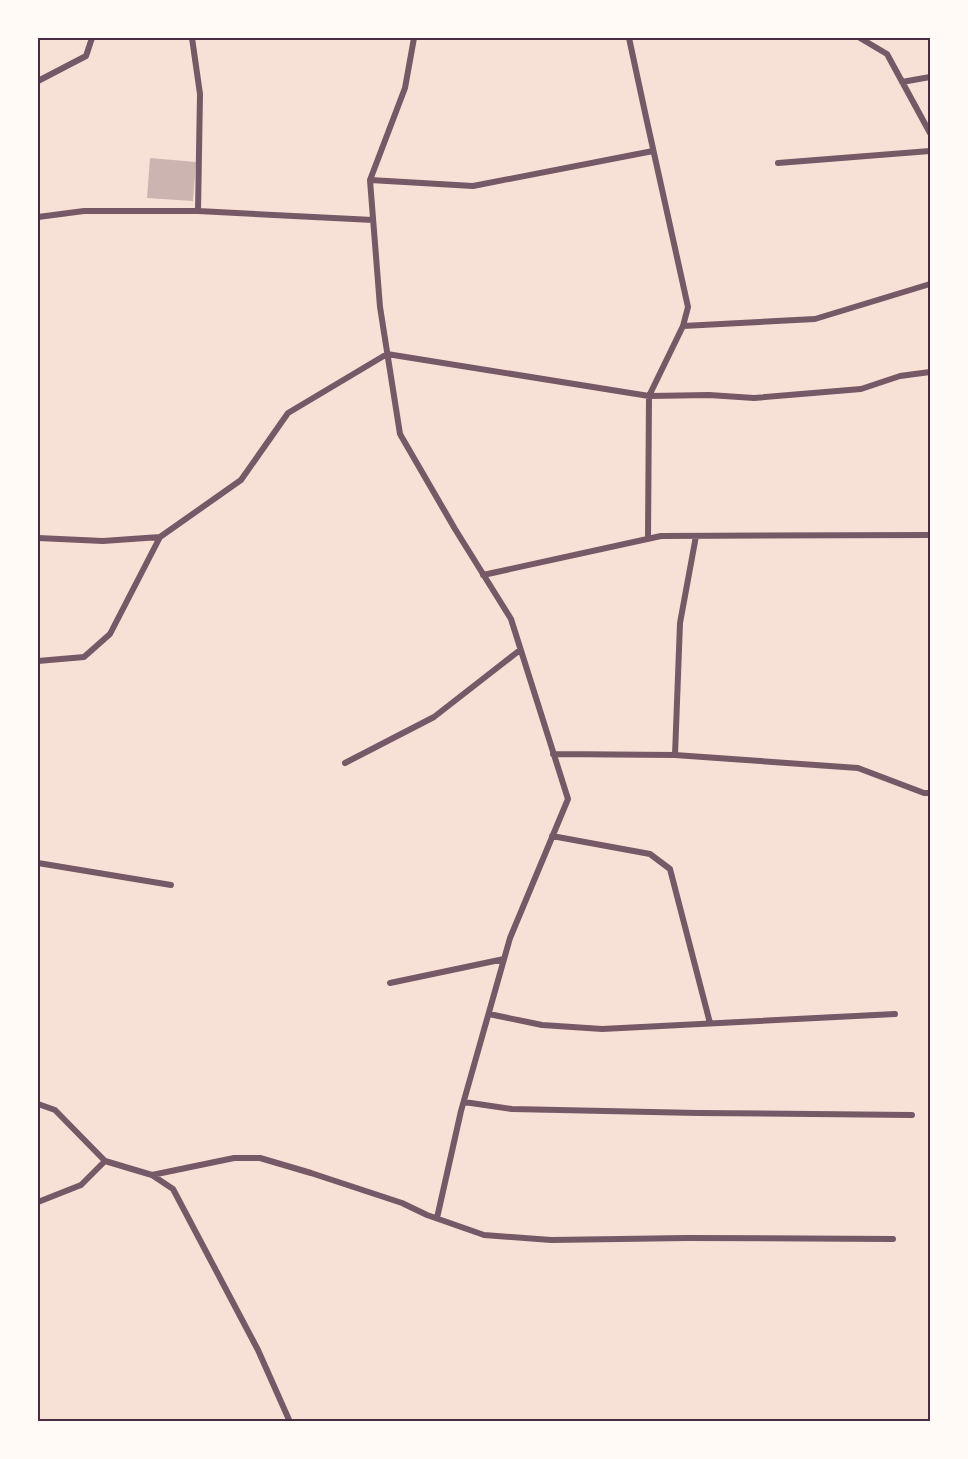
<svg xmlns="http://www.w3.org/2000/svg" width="968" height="1459" viewBox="0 0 968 1459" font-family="'Asap Condensed',sans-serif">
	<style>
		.building { fill: #ccb4b1 }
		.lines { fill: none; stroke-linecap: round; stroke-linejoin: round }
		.minor { stroke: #755966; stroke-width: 6 }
		.neatline { fill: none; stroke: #4a2c40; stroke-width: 2 }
	</style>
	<rect width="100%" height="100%" fill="#f7e1d7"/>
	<path class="building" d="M150 158 196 162 193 201 147 198Z"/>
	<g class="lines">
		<path class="minor" d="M192 38 200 94 198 211
			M414 38 405 88 370 180 380 307 400 434 455 529 511 619 568 799 510 938 461 1111 437 1218
			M860 38 887 54 930 133
			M38 81 86 56 92 38
			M902 82 930 77
			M778 163 930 151
			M370 180 473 186 653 151
			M38 217 84 211H198L373 220
			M683 326 815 319 930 284
			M38 538 103 541 160 537 241 480 288 413 387 354 649 396 683 326 688 307 646 117 629 38
			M648 539 649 396 709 395 754 398 861 389 900 376 930 372
			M483 575 661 536 930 535
			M38 661 84 657 110 634 160 537
			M553 754 675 755 858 768 924 793H930
			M675 755 680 623 696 536
			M345 763 434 717 520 650
			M552 836 650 854 670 869 710 1023
			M38 863 171 885
			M390 983 504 959
			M489 1014 542 1025 602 1029 895 1014
			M464 1102 512 1109 698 1113 912 1115
			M38 1104 55 1110 105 1161 152 1175 173 1189 258 1350 290 1422
			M152 1175 234 1158H260L311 1173 402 1203 427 1215 484 1235 551 1240 687 1238 893 1239
			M38 1202 81 1185 105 1161"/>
	</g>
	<rect width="968" height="1459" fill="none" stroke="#fffaf5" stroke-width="78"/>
	<rect x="39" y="39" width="890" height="1381" class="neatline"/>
</svg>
